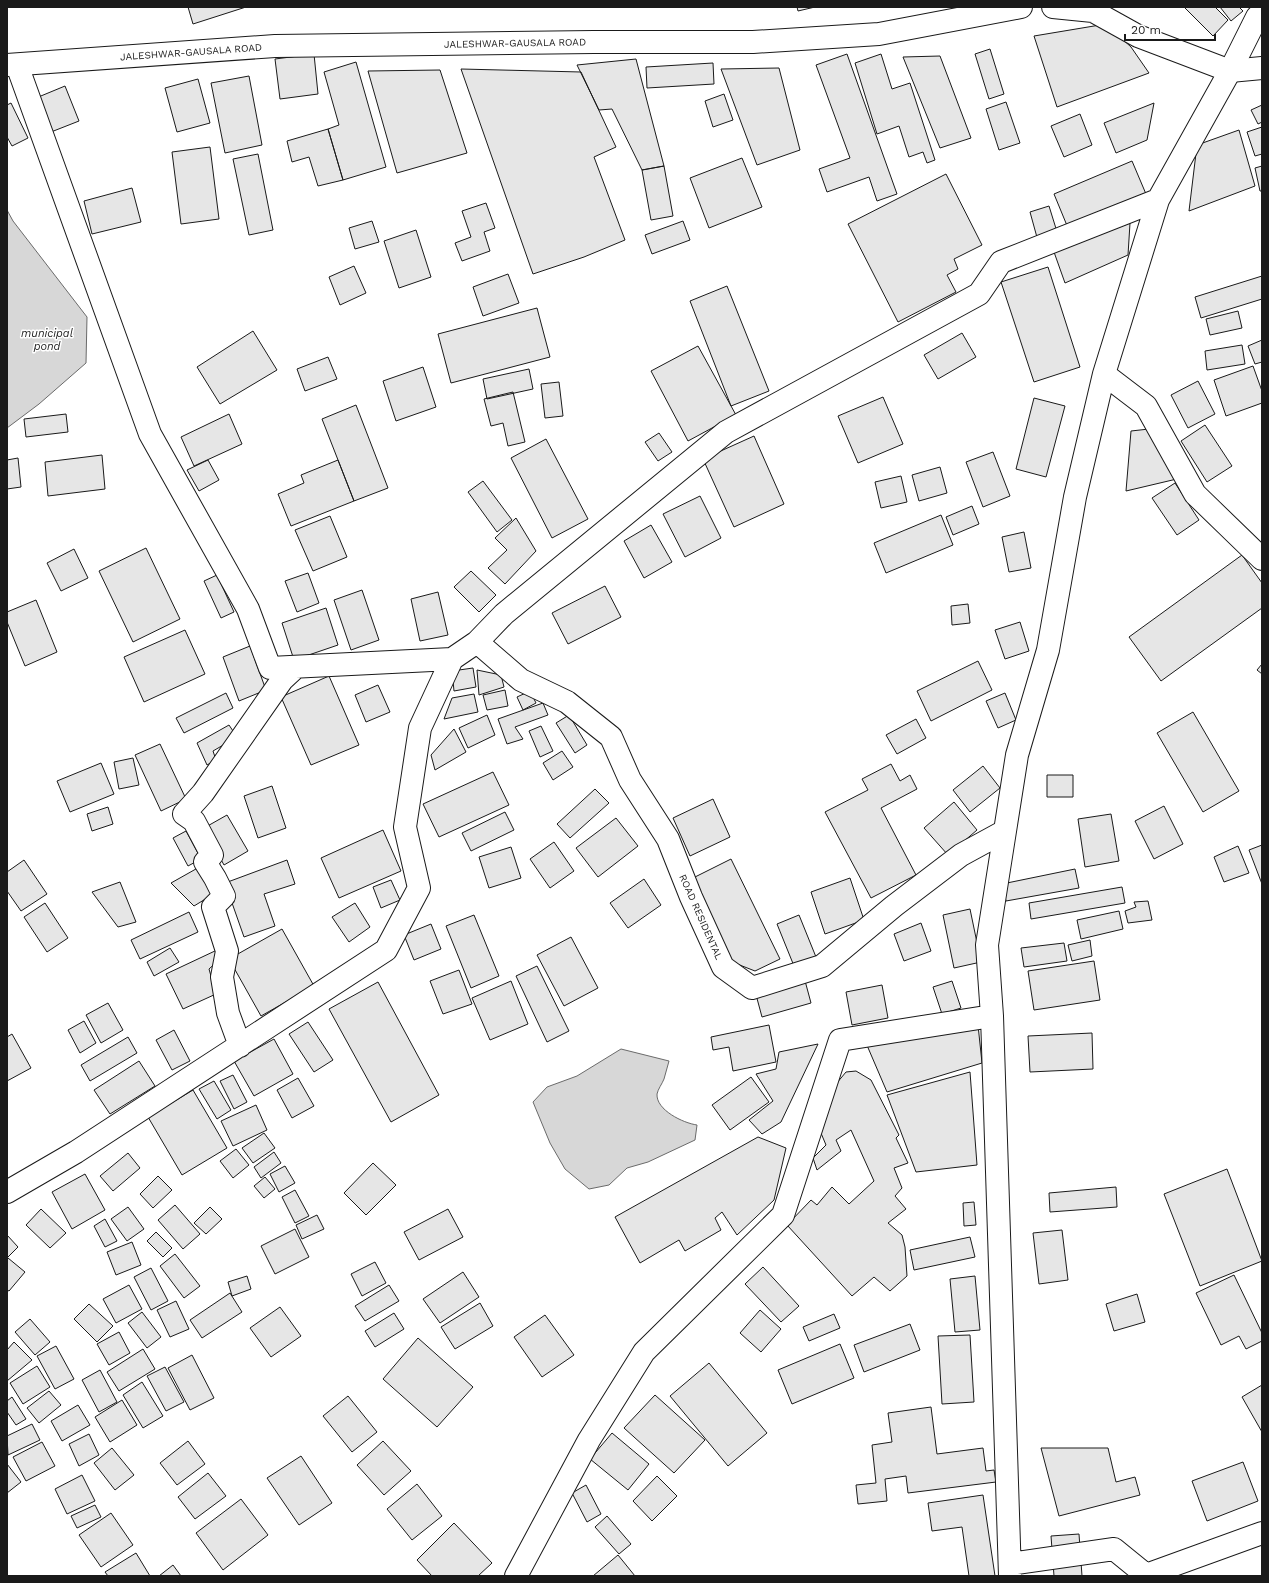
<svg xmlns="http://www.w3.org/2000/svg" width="1269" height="1583" viewBox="0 0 1269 1583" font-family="'Work Sans',sans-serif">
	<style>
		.water { fill: #d7d7d7; stroke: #6a6a6a }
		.building { fill: #e6e6e6; stroke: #1a1a1a }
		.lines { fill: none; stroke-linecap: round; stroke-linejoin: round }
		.minor-casing { stroke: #1a1a1a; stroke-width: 24 }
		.major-casing { stroke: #1a1a1a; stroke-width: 24 }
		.minor { stroke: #fff; stroke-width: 22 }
		.major { stroke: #fff; stroke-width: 22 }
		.labels { text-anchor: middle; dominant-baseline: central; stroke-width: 3; stroke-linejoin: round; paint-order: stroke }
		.street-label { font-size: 10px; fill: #1a1a1a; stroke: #fff }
		.water-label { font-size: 11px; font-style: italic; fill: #1a1a1a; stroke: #fff }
	</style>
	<rect width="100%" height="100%" fill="#fff"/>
	<path class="water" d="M7 210 13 221 87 317 86 363 39 404 7 428Z
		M621 1049 669 1061C667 1067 666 1073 664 1079 662 1084 658 1089 657 1094 656 1110 683 1123 697 1125L695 1140 648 1162 627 1168 609 1185 589 1189 565 1169 550 1143 533 1102 547 1087 577 1076Z"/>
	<path class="building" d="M188 7H246L193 24Z
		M797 7H815L798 11Z
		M1184 7H1215L1228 20 1213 36Z
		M1220 7H1239L1243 11 1231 21Z
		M1106 24 1131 47 1149 73 1057 107 1034 36Z
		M990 49 1004 94 989 99 975 54Z
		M314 54 318 94 280 99 275 59Z
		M847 54 897 194 877 201 869 177 827 192 819 169 850 158 816 65Z
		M881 54 892 89 910 83 935 160 927 163 923 152 909 157 899 126 877 134 855 63Z
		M940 56 971 138 940 148 903 57Z
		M636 59 664 166 642 170 612 109 599 110 577 65Z
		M356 62 386 167 343 180 328 129 339 125 324 72Z
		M713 63 714 84 647 88 646 67Z
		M779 68 800 150 757 165 721 69Z
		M461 69 581 72 616 147 594 157 625 240 584 257 533 274Z
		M440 70 467 153 397 173 368 71Z
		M249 76 262 145 225 153 211 83Z
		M198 79 210 123 177 132 165 88Z
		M65 86 79 121 51 132 36 98Z
		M724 94 733 120 713 127 705 101Z
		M1006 102 1020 143 999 150 986 109Z
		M11 103 28 138 12 146 7 137V105Z
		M1154 103 1147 140 1116 153 1104 123Z
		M1262 105V122L1258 124 1251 110Z
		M1080 114 1092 145 1064 157 1051 126Z
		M1262 127V154L1255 156 1247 132Z
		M328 129 343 180 318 186 309 157 292 162 287 141Z
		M1239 130 1255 186 1189 211 1197 145Z
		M210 147 219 219 181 224 172 152Z
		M258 154 273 230 249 235 233 159Z
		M742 158 762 207 709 228 690 178Z
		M1132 161 1146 194 1068 228 1054 194Z
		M664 166 673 216 651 220 642 170Z
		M1262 166V191H1260L1255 168Z
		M946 174 982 245 954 259 958 269 947 275 956 292 898 322 848 224Z
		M132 188 141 222 92 234 84 201Z
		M486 203 495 228 484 232 490 251 462 261 455 243 471 237 462 211Z
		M1049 206 1058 235 1038 241 1030 212Z
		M372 221 379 242 355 249 349 228Z
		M683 221 690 240 652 254 645 235Z
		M1130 223 1128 255 1065 283 1054 252Z
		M416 230 431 277 399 288 384 241Z
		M354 266 366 293 340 305 329 277Z
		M1048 267 1080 367 1034 382 1001 282Z
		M508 274 519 303 483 316 473 287Z
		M1262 276V299L1201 318 1195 297Z
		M727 286 769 391 731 406 690 301Z
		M537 308 550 357 451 383 438 334Z
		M1238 311 1242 328 1210 335 1206 319Z
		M253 331 277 370 220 404 197 367Z
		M962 333 976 357 938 379 924 355Z
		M1262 340V362L1255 364 1248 346Z
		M1242 345 1245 364 1207 370 1205 351Z
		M698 346 736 415 688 441 651 371Z
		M328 357 337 379 305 391 297 369Z
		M1253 366 1262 391V403L1226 416 1214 380Z
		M423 367 436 407 396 421 383 381Z
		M529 369 533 389 487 399 483 379Z
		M1198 381 1215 414 1188 428 1171 395Z
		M559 382 563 416 545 418 541 384Z
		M513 392 525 442 508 446 503 423 491 426 484 399Z
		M883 397 903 444 858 463 838 416Z
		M1034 398 1065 406 1046 477 1016 469Z
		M356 405 388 488 354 501 322 419Z
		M66 414 68 432 26 437 24 419Z
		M229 414 242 444 194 466 181 437Z
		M1205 425 1232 466 1207 482 1181 441Z
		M1149 429 1181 478 1126 491 1131 431Z
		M659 433 672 452 658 461 645 442Z
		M754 436 784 504 734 527 703 459Z
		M546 439 588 519 552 538 511 458Z
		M993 452 1010 496 983 507 966 462Z
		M102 455 105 489 48 496 45 462Z
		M18 458 21 487 7 489V460Z
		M208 460 219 480 199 491 187 470Z
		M338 460 354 501 291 526 278 494 304 483 301 475Z
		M940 467 947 493 919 501 912 475Z
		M901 476 907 502 881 508 875 482Z
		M483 481 512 520 497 532 468 492Z
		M1175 483 1199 520 1177 535 1152 498Z
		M700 496 721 538 685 557 663 514Z
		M972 506 979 524 953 535 946 517Z
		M941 515 953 545 886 573 874 543Z
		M330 516 347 557 313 571 295 530Z
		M516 518 536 551 505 584 488 568 507 550 495 538Z
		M651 525 672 562 644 578 624 541Z
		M1024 532 1031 568 1009 572 1002 537Z
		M146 548 180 619 133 642 99 571Z
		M74 549 88 578 61 591 47 563Z
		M1242 555 1262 583V608L1161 681 1129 637Z
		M471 571 496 595 479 612 454 587Z
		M308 573 319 603 297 612 285 581Z
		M217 575 234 612 221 618 204 581Z
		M605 586 621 617 568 644 552 613Z
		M362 590 379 640 351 650 334 600Z
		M438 592 448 635 420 641 411 599Z
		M36 600 57 652 25 666 7 622V612Z
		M968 604 970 623 952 625 951 606Z
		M326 608 338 645 294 660 282 623Z
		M1020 622 1029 651 1005 659 995 630Z
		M185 630 205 674 144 702 124 657Z
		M250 646 266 690 239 701 223 657Z
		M978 661 992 690 931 721 917 691Z
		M1262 664V674L1257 670Z
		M473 668 476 687 454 691 452 671Z
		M477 670 501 675 504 687 479 695Z
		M329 676 359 745 311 765 281 697Z
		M378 685 390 712 366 722 355 695Z
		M505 690 508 706 487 710 483 695Z
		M530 691 536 703 523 710 517 697Z
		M226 693 233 708 184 733 176 718Z
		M1005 693 1016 720 998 728 986 701Z
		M474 694 478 712 444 719 452 698Z
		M543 703 548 715 515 727 523 739 507 744 498 719Z
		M1193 712 1239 791 1203 812 1157 733Z
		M487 715 495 735 468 748 459 728Z
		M569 715 587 745 575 753 556 723Z
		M916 719 926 738 897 754 886 735Z
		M229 725 237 737 213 751 216 760 207 765 197 743Z
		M541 726 553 751 540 757 529 731Z
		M454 729 466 752 435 770 431 755Z
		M160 744 186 799 161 811 135 755Z
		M562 751 573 767 553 780 543 763Z
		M133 758 139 785 119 789 114 762Z
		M101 763 114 794 70 812 57 781Z
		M891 764 900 781 910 775 917 789 881 808 916 875 871 898 825 812 868 790 862 779Z
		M983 766 1000 788 970 812 953 790Z
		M493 772 509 805 439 837 423 804Z
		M1047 775H1073V797H1047Z
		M272 786 286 828 258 838 244 796Z
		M595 789 609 803 570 838 557 824Z
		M713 799 730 837 690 856 673 818Z
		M954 802 977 830 948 855 924 828Z
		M1164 806 1183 844 1154 859 1135 821Z
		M108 807 113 824 92 831 87 814Z
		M505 812 514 830 471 851 462 833Z
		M1111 814 1119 861 1085 867 1078 819Z
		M227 815 248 851 224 865 204 828Z
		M616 818 638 846 598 877 576 848Z
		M383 830 401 871 339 898 321 858Z
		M186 831 201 859 188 866 173 838Z
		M554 842 574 871 550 888 530 859Z
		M1262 845V884L1249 850Z
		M1238 846 1249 873 1224 882 1214 857Z
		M511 847 521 878 489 888 479 857Z
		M731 859 780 959 755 971 732 962 691 879Z
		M24 860 47 894 21 911 7 891V872Z
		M287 860 295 884 264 894 275 926 244 937 225 883Z
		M203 865 217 892 194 906 171 883Z
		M1075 869 1079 888 1006 901 1002 884Z
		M850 878 864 920 825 934 811 892Z
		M644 879 661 905 628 928 610 903Z
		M391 880 400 900 381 908 373 887Z
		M120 882 136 922 118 927 92 892Z
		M1122 887 1125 903 1031 919 1029 903Z
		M1148 901 1152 920 1128 923 1125 911 1136 907 1134 902Z
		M45 903 68 938 47 952 24 917Z
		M355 903 370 927 349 942 332 917Z
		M970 909 981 962 954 968 943 915Z
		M1119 911 1123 929 1081 939 1077 920Z
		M189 912 198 932 140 959 131 940Z
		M474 915 499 976 471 988 446 926Z
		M799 915 816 957 794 966 777 924Z
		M921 923 931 951 904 961 894 934Z
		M431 924 441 949 414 960 404 935Z
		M282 929 314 986 261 1016 229 959Z
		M571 937 598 988 564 1006 537 955Z
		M1090 940 1092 956 1072 961 1068 945Z
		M1064 943 1067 961 1024 967 1021 948Z
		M170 948 179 962 154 976 147 962Z
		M217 950 219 960 209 969 216 994 183 1009 166 974Z
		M1094 961 1100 1000 1034 1010 1028 971Z
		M537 966 569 1031 547 1042 516 976Z
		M459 970 472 1004 443 1014 430 981Z
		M804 977 811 1003 762 1017 755 991Z
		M511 981 528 1024 490 1040 472 998Z
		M952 981 961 1008 942 1014 933 987Z
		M378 982 439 1095 391 1122 329 1009Z
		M882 985 888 1018 852 1025 846 992Z
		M108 1003 123 1030 101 1043 86 1015Z
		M84 1021 96 1043 80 1053 68 1030Z
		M308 1022 333 1060 314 1072 289 1034Z
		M769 1025 776 1062 733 1071 729 1047 713 1050 711 1037Z
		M978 1025 982 1063 887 1092 866 1043Z
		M174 1030 190 1061 172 1070 156 1040Z
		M1092 1033 1093 1069 1030 1072 1028 1036Z
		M12 1034 31 1068 7 1081V1037Z
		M128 1037 137 1053 90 1081 81 1065Z
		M274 1039 293 1074 254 1096 234 1061Z
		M818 1044 781 1122 762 1134 749 1120 773 1101 756 1074 776 1069 779 1052Z
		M139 1061 155 1086 110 1114 94 1090Z
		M856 1071 871 1080 899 1135 896 1138 908 1163 894 1168 902 1188 895 1196 906 1209 888 1223 902 1235 905 1247 907 1276 890 1291 874 1277 852 1296 787 1225 811 1200 817 1205 832 1187 849 1204 874 1181 851 1130 836 1140 841 1151 817 1170 813 1158 826 1145 818 1126 836 1084 846 1072Z
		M970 1072 977 1165 916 1172 887 1095Z
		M233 1075 247 1102 234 1109 220 1081Z
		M751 1077 769 1102 730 1130 712 1105Z
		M298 1078 314 1106 292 1118 277 1090Z
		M214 1081 231 1110 217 1119 199 1089Z
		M193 1090 227 1148 182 1175 148 1117Z
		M256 1105 267 1130 233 1146 221 1121Z
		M264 1133 275 1148 253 1163 242 1148Z
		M758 1137 786 1148 774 1200 737 1235 722 1212 715 1218 721 1230 685 1251 679 1240 640 1263 615 1217Z
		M236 1149 249 1165 233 1178 220 1161Z
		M274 1152 281 1163 261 1178 254 1167Z
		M128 1153 140 1168 113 1191 100 1176Z
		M373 1163 396 1185 366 1215 344 1193Z
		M285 1166 295 1183 279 1192 270 1174Z
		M1227 1169 1262 1261 1200 1286 1164 1194Z
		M85 1174 105 1210 72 1229 52 1192Z
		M158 1176 172 1190 153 1208 140 1194Z
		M265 1177 275 1189 264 1198 254 1186Z
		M1116 1187 1117 1207 1050 1212 1049 1193Z
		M295 1190 309 1216 295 1223 282 1197Z
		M974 1202 976 1225 964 1226 963 1203Z
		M175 1205 200 1234 183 1249 158 1220Z
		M128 1207 144 1229 127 1241 111 1219Z
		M210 1207 222 1219 206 1234 194 1223Z
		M41 1209 66 1233 50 1248 26 1225Z
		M448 1209 463 1237 419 1260 404 1232Z
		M317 1215 324 1229 302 1239 296 1225Z
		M105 1219 117 1241 105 1247 94 1226Z
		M295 1229 309 1257 275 1274 261 1246Z
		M1062 1230 1068 1280 1039 1284 1033 1233Z
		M156 1232 172 1248 163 1257 147 1241Z
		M7 1235 18 1247 7 1258Z
		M970 1237 975 1257 914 1270 910 1250Z
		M132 1242 141 1265 116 1275 107 1252Z
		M175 1254 200 1286 184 1298 160 1266Z
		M8 1258 25 1272 9 1291 7 1290V1260Z
		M375 1262 386 1283 362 1296 351 1274Z
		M763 1267 799 1306 781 1322 745 1284Z
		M151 1268 168 1301 151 1310 134 1277Z
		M463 1272 479 1297 440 1323 423 1299Z
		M1234 1275 1262 1333V1341L1246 1349 1239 1336 1221 1345 1196 1293Z
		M247 1276 251 1289 232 1296 228 1282Z
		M975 1276 980 1330 955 1332 950 1279Z
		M129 1285 142 1309 116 1323 103 1299Z
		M389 1285 399 1301 365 1321 355 1306Z
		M230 1293 242 1312 202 1338 190 1320Z
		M1137 1294 1145 1322 1114 1331 1106 1304Z
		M176 1301 189 1329 170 1337 157 1310Z
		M480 1303 493 1326 455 1349 441 1327Z
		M89 1304 113 1326 97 1342 74 1319Z
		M280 1307 301 1336 271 1357 250 1328Z
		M760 1310 781 1329 761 1352 740 1333Z
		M142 1312 161 1337 147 1348 128 1323Z
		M394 1313 404 1329 375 1347 365 1331Z
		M834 1314 840 1328 809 1341 803 1327Z
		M545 1315 574 1355 542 1377 514 1337Z
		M30 1319 50 1342 35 1355 15 1332Z
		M910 1324 920 1350 864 1372 854 1345Z
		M119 1332 130 1353 109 1365 97 1344Z
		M970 1335 974 1402 942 1404 938 1336Z
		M418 1338 473 1387 437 1427 383 1379Z
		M14 1342 32 1360 7 1381V1350Z
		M840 1344 854 1378 792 1404 778 1370Z
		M56 1346 74 1379 55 1389 37 1356Z
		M143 1349 155 1369 119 1391 107 1372Z
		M192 1355 214 1398 190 1410 168 1368Z
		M709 1363 767 1433 728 1466 670 1396Z
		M37 1366 50 1387 23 1404 10 1383Z
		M165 1367 184 1402 166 1411 147 1376Z
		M100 1370 117 1402 99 1412 82 1380Z
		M142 1382 163 1416 143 1428 123 1395Z
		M1262 1385V1432L1242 1397Z
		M49 1391 61 1405 39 1423 27 1408Z
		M655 1395 705 1440 674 1473 624 1428Z
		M348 1396 377 1432 352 1452 323 1416Z
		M12 1397 26 1419 16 1425 7 1412V1401Z
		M122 1400 137 1425 110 1442 95 1417Z
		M78 1405 90 1425 62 1441 51 1421Z
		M931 1407 937 1454 983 1448 986 1471 994 1470 996 1482 908 1493 906 1476 885 1479 887 1501 858 1504 856 1485 876 1483 872 1445 892 1442 888 1413Z
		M32 1424 40 1440 8 1455 7 1436Z
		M612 1433 649 1464 628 1490 590 1459Z
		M89 1434 99 1455 79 1466 69 1444Z
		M188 1441 205 1464 177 1485 160 1463Z
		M383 1441 411 1471 384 1495 357 1465Z
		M42 1442 55 1466 26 1481 13 1457Z
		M112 1448 134 1475 115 1490 94 1463Z
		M1041 1448H1108L1116 1482 1135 1477 1140 1495 1059 1516Z
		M301 1456 332 1503 299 1525 267 1478Z
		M1243 1462 1258 1501 1207 1521 1192 1481Z
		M7 1464 21 1482 7 1493Z
		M208 1473 226 1496 195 1519 178 1497Z
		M82 1475 95 1501 67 1514 55 1489Z
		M657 1476 677 1496 652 1521 633 1501Z
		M417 1484 442 1516 412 1540 387 1509Z
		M586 1485 601 1514 587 1522 572 1493Z
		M983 1495 995 1576H969L962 1527 932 1531 928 1503Z
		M241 1499 268 1535 223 1570 196 1533Z
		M95 1505 101 1517 77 1528 71 1516Z
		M111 1513 133 1545 101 1567 79 1535Z
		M607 1516 631 1544 619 1554 595 1527Z
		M454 1523 492 1563 478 1576H432L417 1560Z
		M1079 1534 1082 1576H1054L1051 1536Z
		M136 1553 150 1576H108L105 1572Z
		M618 1555 635 1576H593Z
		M173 1565 181 1576H159Z"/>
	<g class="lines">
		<defs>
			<path id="minor" d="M17 65 150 434 248 609 270 668 452 659
				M1104 374 1146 406 1195 494 1262 559
				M477 642 521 680 567 702 611 737 630 780 668 839 691 897 723 967 752 988 822 966 894 906 961 855 1005 831
				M240 1046 228 1013 222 977 227 951 213 907 224 896 215 878 205 862 212 855 194 821 184 814 203 793 282 680 296 667
				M7 1192 76 1152 386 950 419 888 405 827 420 728 452 659 477 642 504 614 726 432 979 294 1001 262 1158 200
				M1010 1564 1114 1549 1146 1575 1262 1533
				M516 1576 589 1440 644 1352 783 1215 840 1040 992 1016
				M1010 1576 992 1016 987 945 1017 755 1048 650 1075 497 1104 374 1158 200 1230 71 1257 17 1262 12"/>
			<path id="major" d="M1053 7 1093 11 1138 36 1230 71 1262 68
				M7 65 275 46 594 42H753L879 34 1021 7"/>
		</defs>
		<use href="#minor" class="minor-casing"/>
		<use href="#major" class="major-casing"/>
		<use href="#minor" class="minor"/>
		<use href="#major" class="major"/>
	</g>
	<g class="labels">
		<g class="street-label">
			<text transform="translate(515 43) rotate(-1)">JALESHWAR-GAUSALA ROAD</text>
			<text transform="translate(191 52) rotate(-4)">JALESHWAR-GAUSALA ROAD</text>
			<text transform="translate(701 917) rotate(66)">ROAD RESIDENTAL</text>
		</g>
		<g class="water-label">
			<text x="47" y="333">municipal<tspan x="47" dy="13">pond</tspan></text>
		</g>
	</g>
	<rect width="1269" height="1583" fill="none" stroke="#1a1a1a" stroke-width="16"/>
	<path d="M1125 34v6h90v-6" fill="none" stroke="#1a1a1a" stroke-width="2"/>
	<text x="1131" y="34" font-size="12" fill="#1a1a1a" stroke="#ffffff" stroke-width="3" paint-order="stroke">20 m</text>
</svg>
